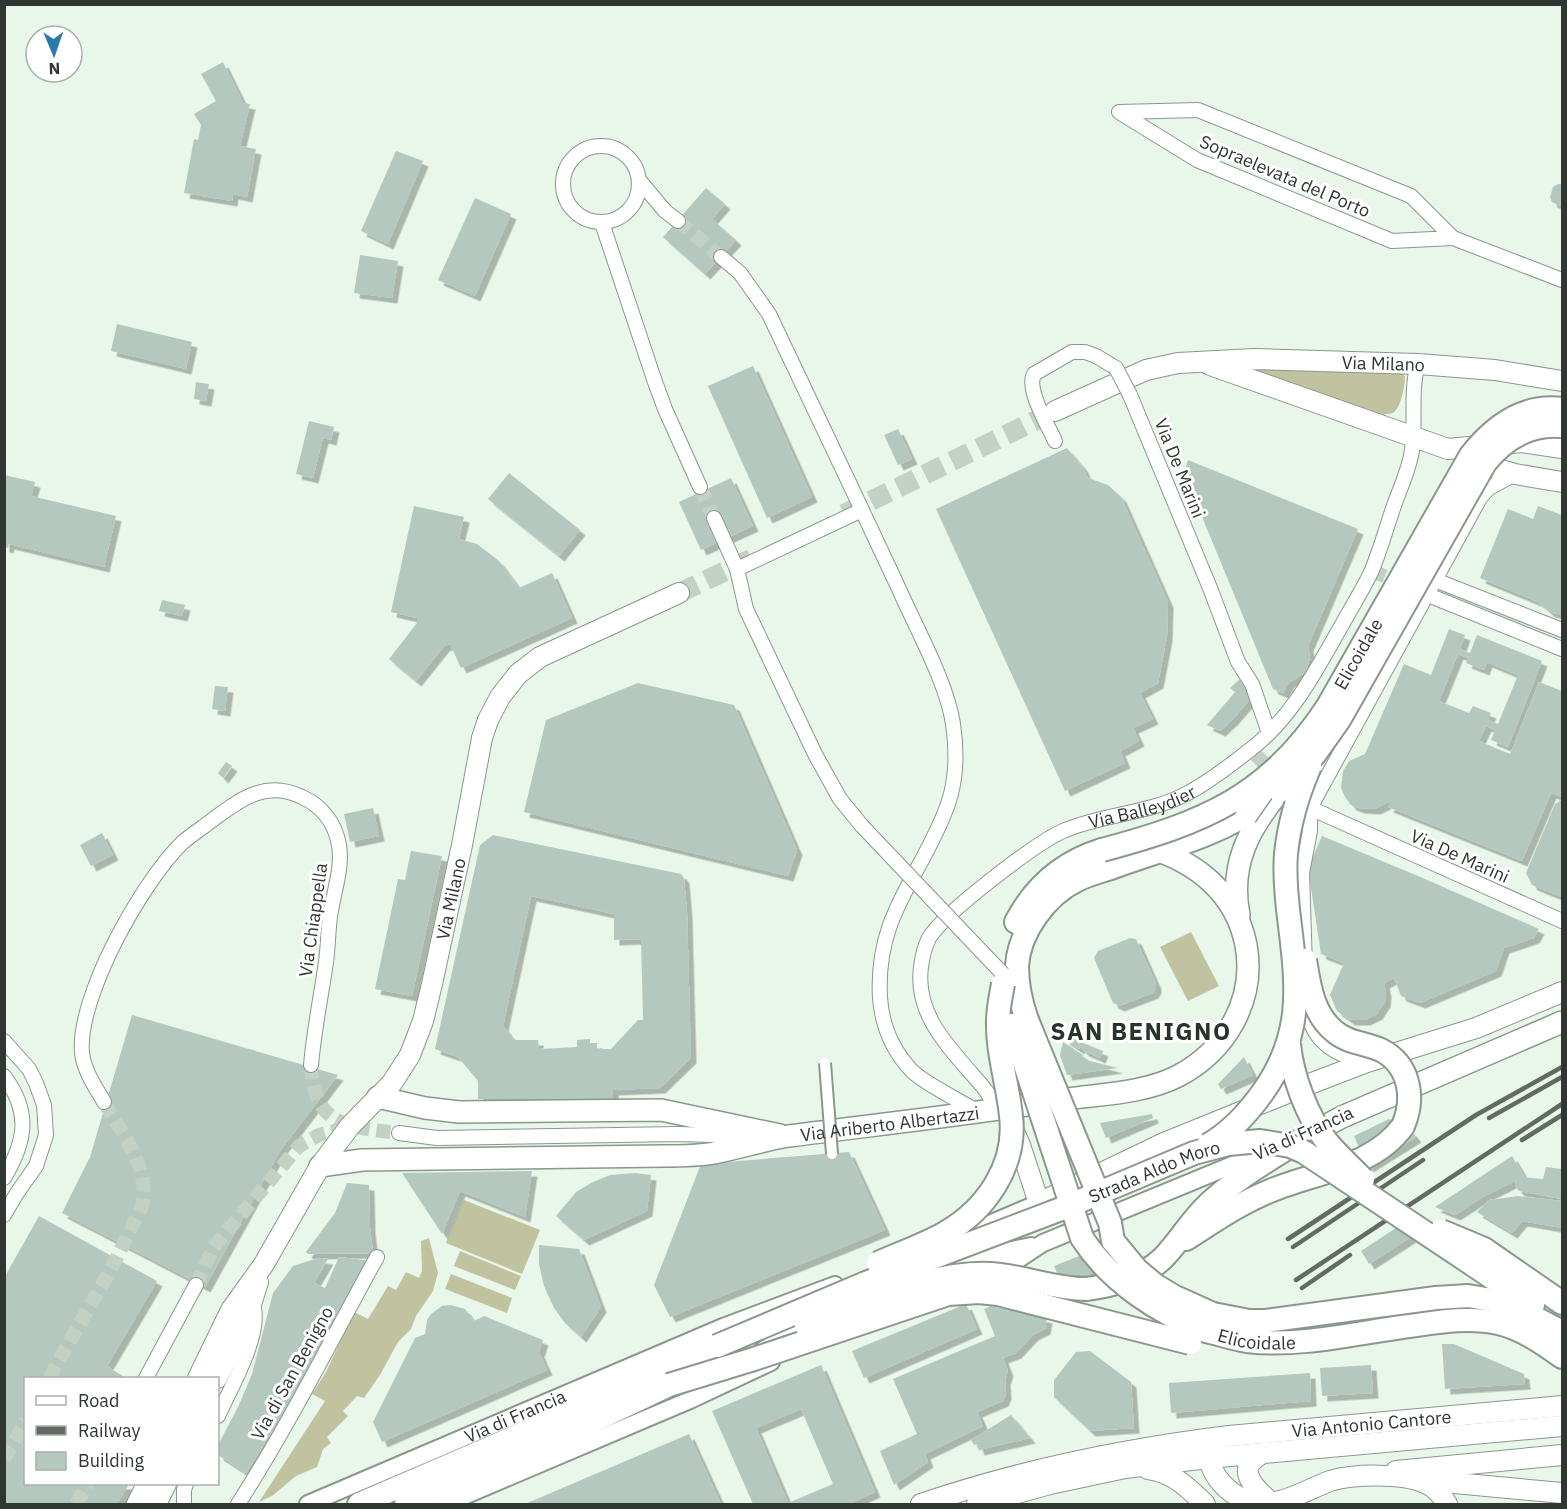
<svg xmlns="http://www.w3.org/2000/svg" width="1567" height="1509" viewBox="0 0 1567 1509" font-family="'IBM Plex Sans',sans-serif">
	<style>
		.grass { fill: #c1c2a0 }
		.building { fill: #b5c8bf; fill-rule: evenodd; filter: url(#shadow) }
		.lines { fill: none; stroke-linecap: round; stroke-linejoin: round }
		.minor-tunnel { stroke: #c3d0c4; stroke-width: 14; stroke-dasharray: 14 7; stroke-linecap: butt }
		.secondary-tunnel { stroke: #c3d0c4; stroke-width: 20; stroke-dasharray: 20 10; stroke-linecap: butt }
		.minor-casing { stroke: #8a988b; stroke-width: 16 }
		.tertiary-casing { stroke: #8a988b; stroke-width: 20 }
		.secondary-casing { stroke: #8a988b; stroke-width: 22 }
		.primary-casing { stroke: #8a988b; stroke-width: 24 }
		.trunk-casing { stroke: #8a988b; stroke-width: 26 }
		.minor { stroke: #fff; stroke-width: 14 }
		.tertiary { stroke: #fff; stroke-width: 16 }
		.secondary { stroke: #fff; stroke-width: 20 }
		.primary { stroke: #fff; stroke-width: 21 }
		.trunk { stroke: #fff; stroke-width: 22 }
		.rail { stroke: #626a63; stroke-width: 4.5 }
		.pedestrian-bridge-casing { stroke: #8a988b; stroke-width: 14; stroke-linecap: butt }
		.minor-bridge-casing { stroke: #8a988b; stroke-width: 16; stroke-linecap: butt }
		.primary-bridge-casing { stroke: #8a988b; stroke-width: 24; stroke-linecap: butt }
		.trunk-bridge-casing { stroke: #8a988b; stroke-width: 26; stroke-linecap: butt }
		.pedestrian-bridge { stroke: #fff; stroke-width: 10 }
		.minor-bridge { stroke: #fff; stroke-width: 14 }
		.primary-bridge { stroke: #fff; stroke-width: 21 }
		.trunk-bridge { stroke: #fff; stroke-width: 22 }
		.labels { text-anchor: middle; dominant-baseline: central; stroke-width: 6; stroke-linejoin: round; paint-order: stroke }
		.street-label { font-size: 18px; fill: #303631; stroke: #fff }
		.district-label { font-size: 24px; font-weight: bold; letter-spacing: 1.5px; fill: #283429; stroke: #fff }
	</style>
	<defs>
		<filter id="shadow"><feDropShadow dx="5.5" dy="5.5" stdDeviation="0" flood-color="#0004"/></filter>
	</defs>
	<rect width="100%" height="100%" fill="#e8f7e9"/>
	<path class="grass" d="M1257 368 1400 372 1405 376C1405 385 1401 408 1393 413 1391 414 1384 414 1383 415L1257 373Z
		M1191 932 1219 986 1188 1001 1160 947Z
		M464 1200 540 1230 522 1274 446 1243Z
		M429 1238 438 1273 433 1291 416 1316 411 1329 398 1342 380 1375 364 1398 357 1396 343 1411 348 1416 327 1437 331 1443 323 1449 317 1467 296 1476 272 1496 259 1502 325 1401 312 1394 326 1372 354 1312 368 1319 388 1286 396 1290 406 1272 419 1278 422 1271 421 1241Z
		M460 1251 521 1276 515 1290 454 1266Z
		M451 1274 512 1298 507 1313 445 1289Z"/>
	<path class="building" d="M223 62 243 103 250 104 240 146 256 149 247 197 233 194 232 201 184 193 194 139 198 140 201 125 194 114 216 101 201 74Z
		M396 151 423 161 388 244 361 231Z
		M1558 184H1562V206H1560L1552 202 1550 197 1553 187Z
		M706 188 725 204 712 219 736 240 705 274 663 237Z
		M475 198 511 214 475 296 438 280Z
		M360 255 398 261 392 298 354 293Z
		M117 324 192 342 186 369 111 351Z
		M753 366 812 497 767 518 708 386Z
		M196 382 209 384 206 401 194 399Z
		M309 421 334 427 331 440 323 438 313 478 296 474Z
		M898 429 912 459 898 465 884 435Z
		M1067 448 1082 466 1088 478 1108 485 1121 497 1168 602 1167 636 1158 683 1140 693 1153 719 1133 728 1139 741 1120 751 1125 763 1065 791 936 509Z
		M1188 460 1358 529 1308 646 1310 656 1308 665 1305 672 1297 678 1289 682 1283 693 1273 689 1184 473Z
		M509 473 580 530 559 556 488 499Z
		M4 475 35 482 31 496 116 516 104 567 9 544 8 548 4 547Z
		M731 478 753 526 701 550 679 502Z
		M414 506 464 517 459 539 477 544 499 561 519 588 552 573 572 618 461 668 450 644 444 646 416 681 389 659 417 623V618L391 612Z
		M1538 506 1562 515V615L1550 612 1538 602 1480 578 1508 509 1533 519Z
		M162 600 185 605 182 616 159 611Z
		M1449 629 1465 635 1460 649 1470 653 1477 635 1542 661 1508 747 1491 740 1495 730 1486 726 1479 741 1510 754 1539 682 1562 691V797L1551 793 1522 861 1388 807 1391 801 1375 809 1359 808 1351 805 1345 797 1341 788 1343 771 1349 761 1365 754 1404 664 1431 675ZM1458 654 1468 658 1466 663 1484 670 1487 662 1518 675 1498 724 1488 720 1491 713 1473 706 1469 713 1439 701Z
		M1240 679 1251 698 1233 719 1220 731 1207 725 1235 692 1230 688Z
		M638 683 734 705 797 850 788 876 524 812 546 720Z
		M215 686 228 687 225 711 212 709Z
		M226 762 232 766 223 778 218 773Z
		M1562 800V897L1532 885 1526 873 1555 804Z
		M373 808 379 836 350 842 344 814Z
		M102 833 113 855 91 866 80 845Z
		M493 835 681 874 684 878 687 912 691 1058 660 1088 613 1090V1099H478V1081L458 1057 435 1049 480 845ZM531 896 614 914V940L641 939 643 1020H638L611 1049H597V1043H590V1039L577 1040V1047L539 1049 538 1040H514L503 1026Z
		M1322 836 1418 876 1539 929 1534 938 1504 948 1496 971 1420 1003 1401 996 1394 978 1384 983 1386 992 1385 1002 1377 1014 1365 1020H1350L1337 1011 1330 995 1344 963 1321 954 1308 868Z
		M411 851 442 856 412 996 375 989 398 879 405 880Z
		M1130 938 1136 939 1156 984V988L1153 993 1119 1006 1113 1003 1094 958 1098 951Z
		M132 1015 338 1075 280 1151 205 1287 62 1213 90 1157Z
		M1070 1032 1083 1043 1103 1051 1100 1058 1084 1051 1080 1047 1079 1049 1064 1039Z
		M1063 1042 1083 1055 1082 1059 1118 1068 1067 1075 1060 1055Z
		M1244 1057 1253 1075 1221 1089 1218 1084Z
		M1152 1114 1153 1118 1106 1138 1100 1123Z
		M1389 1119 1410 1130 1416 1137 1368 1167 1354 1136Z
		M849 1152 885 1230 670 1317 654 1285 701 1164Z
		M1512 1156 1524 1176 1522 1177 1543 1179 1546 1167 1562 1169V1199L1519 1191 1516 1187 1515 1181 1481 1198 1455 1215 1435 1207Z
		M532 1171 525 1217 460 1191 442 1234 402 1173Z
		M635 1173 651 1175 647 1211 584 1240 556 1216 576 1192 591 1183 610 1175Z
		M347 1183 369 1185 370 1228 373 1253 308 1254 306 1252 335 1213Z
		M1518 1196 1562 1201V1228L1522 1221 1512 1233 1477 1212 1489 1200Z
		M39 1216 157 1281 107 1366 126 1378H26V1484H129L117 1504H4V1278Z
		M1399 1226 1411 1237 1369 1264 1361 1251Z
		M539 1245 579 1249 601 1307 581 1337 565 1323 554 1308 544 1286 539 1264Z
		M1084 1254 1092 1274 1058 1275 1054 1266Z
		M339 1257 372 1261 297 1392 246 1473 218 1455V1445L239 1405 252 1374 273 1293 293 1266 318 1258 328 1259 314 1283 325 1288Z
		M966 1304 977 1329 864 1378 852 1351Z
		M450 1305 465 1309 474 1321 484 1316 543 1340 539 1352 547 1370 382 1442 373 1422 415 1338 425 1334 427 1320 431 1314 442 1306Z
		M991 1306 1047 1318 1045 1329 1033 1335 1016 1353 1003 1358 1008 1371 1005 1380 1006 1394 1003 1401 977 1412 983 1426 925 1454 928 1462 894 1485 880 1451 917 1434 893 1379 995 1336 984 1309Z
		M1442 1344H1454L1524 1374 1525 1384 1445 1389Z
		M1090 1351 1131 1382 1134 1428 1090 1431 1054 1397V1380L1076 1352Z
		M821 1365 875 1492 849 1504H753L712 1411ZM801 1409 833 1484 788 1503 756 1428Z
		M1371 1365 1373 1393 1322 1396 1320 1368Z
		M1310 1373 1311 1401 1171 1413 1169 1383Z
		M1011 1415 1030 1438 979 1450 977 1444 974 1445 971 1440Z
		M689 1434 721 1504H525Z"/>
	<g class="lines">
		<path class="minor-tunnel" d="M678 221 721 257
			M700 487 714 518
			M1372 571 1403 584
			M1256 755 1275 775
			M311 1065C313 1127 349 1127 399 1133
			M196 1285 213 1248 299 1146 319 1135 338 1130 353 1128
			M49 1378 111 1269 141 1209C152 1169 123 1135 104 1102
			M4 1459 26 1421
			M76 1504 88 1484"/>
		<path class="secondary-tunnel" d="M844 514 1055 411
			M679 593 753 558"/>
		<defs>
			<g id="minor">
				<path d="M1198 110 1411 196 1453 238 1392 241 1197 160 1119 112Z"/>
				<circle cx="601" cy="184" r="38"/>
				<path d="M639 180 665 211 678 221"/>
				<path d="M602 223 654 379 665 409 700 487"/>
				<path d="M1453 238 1562 280"/>
				<path d="M721 257 740 273 769 314C813 406 856 497 899 589 916 628 947 683 953 724 957 751 957 778 948 804 922 877 875 913 880 998 882 1025 893 1051 912 1071 925 1084 961 1101 978 1112"/>
				<path d="M1130 395 1210 588 1238 662 1252 684 1269 733"/>
				<path d="M1055 441C1048 425 1026 390 1034 374L1072 352H1085L1096 356 1116 368"/>
				<path d="M714 518 737 569 746 609 816 756 840 799 862 826"/>
				<path d="M737 569 862 510"/>
				<path d="M1435 580 1562 630"/>
				<path d="M1428 595 1562 649"/>
				<path d="M1303 802 1310 808 1562 921"/>
				<path d="M1296 827 1310 808 1480 498 1489 488 1515 474"/>
				<path d="M1305 967 1302 873 1310 831V808"/>
				<path d="M1307 998C1308 1004 1307 1012 1309 1017 1316 1045 1341 1057 1367 1062"/>
				<path d="M4 1041 29 1069 36 1083 44 1105 46 1135 36 1166 17 1193 4 1215"/>
				<path d="M4 1076C31 1112 26 1141 4 1178"/>
				<path d="M104 1102C95 1086 84 1071 82 1053 77 997 142 882 182 843 192 834 204 827 215 818 242 798 267 780 302 797 322 806 335 823 339 845 343 868 333 894 330 917 328 932 328 947 326 962 321 997 314 1030 311 1065"/>
				<path id="s1" d="M995 1111C990 1092 983 1087 971 1073 944 1042 915 1011 921 967 922 958 925 946 929 938 944 913 1036 843 1063 831 1102 814 1147 814 1184 795 1208 783 1231 765 1251 749 1293 717 1317 668 1343 623 1352 606 1364 588 1372 570 1381 548 1387 525 1395 503 1401 486 1410 467 1412 450 1416 422 1410 391 1418 364"/>
				<path d="M399 1133 437 1138 679 1134 747 1136"/>
				<path d="M146 1378 196 1285"/>
				<path d="M218 1416C230 1389 260 1338 254 1309"/>
				<path d="M184 1504V1490L186 1484"/>
				<path d="M238 1504C289 1425 331 1340 377 1257"/>
			</g>
			<g id="tertiary">
				<path d="M968 1233 1039 1203"/>
				<path d="M955 1270 1002 1252 1031 1246"/>
				<path d="M989 1273 1008 1266 1043 1243 1276 1147"/>
				<path d="M762 1351 786 1335 816 1323"/>
				<path id="s2" d="M308 1504 723 1327 835 1285"/>
				<path d="M445 1504 690 1400 771 1362"/>
			</g>
			<g id="secondary">
				<path d="M1210 365 1448 449 1522 442 1562 448"/>
				<path id="s3" d="M1055 411 1146 370 1178 363 1254 359 1418 364 1495 370 1562 381"/>
				<path d="M1491 467 1515 474 1562 482"/>
				<path d="M1011 1125 1020 1145 1039 1203 1164 1143 1307 1085 1367 1062 1476 1028 1562 992"/>
				<path id="s4" d="M198 1378 231 1310 264 1264 320 1166 350 1126 392 1083 410 1055 423 1021 432 984 462 845 482 738 488 720 500 697 518 674 540 657 679 593"/>
				<path d="M217 1378 247 1317 258 1282"/>
				<path d="M1201 1449C1207 1454 1209 1461 1212 1468 1218 1483 1233 1496 1248 1501 1279 1509 1303 1491 1330 1481 1353 1474 1403 1473 1425 1483 1435 1487 1442 1495 1447 1504"/>
				<path d="M1266 1452C1232 1466 1253 1488 1272 1503"/>
				<path d="M1148 1469C1173 1472 1188 1488 1205 1504"/>
				<path d="M1396 1471 1562 1455"/>
				<path d="M1422 1480 1562 1493"/>
				<path d="M137 1504 147 1484"/>
				<path d="M156 1504 166 1484"/>
				<path id="s5" d="M921 1504C1021 1470 1124 1449 1229 1436L1562 1406"/>
				<path d="M977 1504 1050 1484 1125 1468 1208 1458 1562 1426"/>
			</g>
			<g id="primary">
				<path d="M1239 915C1229 865 1249 828 1280 791"/>
				<path d="M378 1097 425 1108 459 1112 661 1110 780 1135"/>
				<path d="M1314 1132 1342 1117 1562 1022"/>
				<path id="s6" d="M320 1166 362 1160 664 1156C680 1156 697 1156 714 1153 739 1148 764 1140 789 1136 882 1124 975 1114 1067 1099 1103 1094 1145 1093 1178 1076 1226 1051 1256 1000 1246 945 1236 894 1198 863 1150 848"/>
			</g>
			<g id="trunk">
				<path d="M1016 922C1035 886 1063 862 1102 850"/>
				<path d="M1027 1020C1021 1003 1017 985 1017 966 1019 932 1046 895 1077 880 1089 874 1103 871 1116 866 1166 848 1218 836 1262 804"/>
				<path d="M1186 1239C1213 1222 1240 1203 1270 1191 1314 1172 1373 1168 1403 1126"/>
				<path d="M1484 1249 1562 1303"/>
				<path d="M1472 1264 1533 1305"/>
				<path d="M1086 1289C1112 1286 1144 1277 1163 1258 1181 1240 1193 1216 1214 1199 1244 1173 1280 1153 1314 1132"/>
				<path d="M1213 1314 1249 1321H1266L1436 1298 1468 1296 1498 1301 1513 1306 1562 1332"/>
				<path id="s7" d="M1206 1331C1220 1334 1233 1339 1247 1341 1298 1347 1351 1334 1402 1327 1433 1323 1466 1316 1498 1323 1521 1328 1543 1343 1562 1357"/>
				<path d="M359 1504 512 1438 717 1346"/>
				<path d="M406 1504 519 1456 669 1385"/>
			</g>
		</defs>
		<use href="#minor" class="minor-casing"/>
		<use href="#tertiary" class="tertiary-casing"/>
		<use href="#secondary" class="secondary-casing"/>
		<use href="#primary" class="primary-casing"/>
		<use href="#trunk" class="trunk-casing"/>
		<use href="#minor" class="minor"/>
		<use href="#tertiary" class="tertiary"/>
		<use href="#secondary" class="secondary"/>
		<use href="#primary" class="primary"/>
		<use href="#trunk" class="trunk"/>
		<path class="rail" d="M1489 1118 1562 1077
			M1522 1140 1562 1115
			M1288 1239 1476 1115 1562 1067
			M1293 1247 1423 1160
			M1296 1280 1562 1104
			M1302 1288 1350 1255"/>
		<defs>
			<path id="pedestrian-bridge" d="M825 1063 832 1154"/>
			<path id="minor-bridge" d="M1116 368 1130 395
				M862 826 1003 974"/>
			<path id="primary-bridge" d="M1246 816 1273 777"/>
			<g id="trunk-bridge">
				<path d="M1280 791 1315 754 1339 720 1485 463C1505 438 1530 423 1562 426"/>
				<path id="s8" d="M1102 850C1203 823 1269 797 1328 706L1471 455C1494 426 1523 404 1562 409"/>
				<path d="M1305 960C1309 985 1313 1014 1334 1031 1347 1043 1366 1043 1381 1050 1410 1065 1415 1098 1403 1126"/>
				<path d="M1027 1020 1110 1223 1113 1241 1137 1270 1155 1285 1173 1296 1213 1314"/>
				<path d="M1012 1025 1082 1238C1110 1281 1158 1313 1206 1331"/>
				<path d="M1289 1044C1292 1076 1307 1116 1327 1142 1338 1155 1351 1167 1363 1179"/>
				<path d="M1208 1145C1231 1132 1248 1113 1263 1092 1302 1037 1298 990 1290 926 1287 903 1284 877 1286 854 1289 823 1298 794 1310 766"/>
				<path d="M1441 1231 1484 1249"/>
				<path d="M878 1263C900 1253 924 1245 945 1233 986 1210 1017 1165 1011 1116 1008 1085 997 1052 998 1021 998 1008 1001 996 1003 984"/>
				<path d="M806 1326C863 1304 929 1271 991 1274 1023 1276 1054 1289 1086 1289"/>
				<path id="s9" d="M717 1346 866 1283 1061 1209 1194 1153 1228 1144 1260 1141 1290 1146 1304 1152 1472 1264"/>
				<path d="M669 1385 754 1359 948 1294 979 1292 998 1294 1190 1343"/>
			</g>
		</defs>
		<use href="#pedestrian-bridge" class="pedestrian-bridge-casing"/>
		<use href="#minor-bridge" class="minor-bridge-casing"/>
		<use href="#primary-bridge" class="primary-bridge-casing"/>
		<use href="#trunk-bridge" class="trunk-bridge-casing"/>
		<use href="#pedestrian-bridge" class="pedestrian-bridge"/>
		<use href="#minor-bridge" class="minor-bridge"/>
		<use href="#primary-bridge" class="primary-bridge"/>
		<use href="#trunk-bridge" class="trunk-bridge"/>
	</g>
	<g class="labels">
		<g class="street-label">
			<text transform="translate(1285 176) rotate(23)">Sopraelevata del Porto</text>
			<text stroke="none"><textPath href="#s3" startOffset="338">Via Milano</textPath></text>
			<text transform="translate(1180 468) rotate(68)">Via De Marini</text>
			<text stroke="none"><textPath href="#s8" startOffset="336">Elicoidale</textPath></text>
			<text stroke="none"><textPath href="#s1" startOffset="452">Via Balleydier</textPath></text>
			<text transform="translate(1460 856) rotate(24)">Via De Marini</text>
			<text stroke="none"><textPath href="#s4" startOffset="550">Via Milano</textPath></text>
			<text transform="translate(313 920) rotate(-82)">Via Chiappella</text>
			<text stroke="none"><textPath href="#s6" startOffset="573">Via Ariberto Albertazzi</textPath></text>
			<text transform="translate(1303 1133) rotate(-24)">Via di Francia</text>
			<text stroke="none"><textPath href="#s9" startOffset="471">Strada Aldo Moro</textPath></text>
			<text stroke="none"><textPath href="#s7" startOffset="52">Elicoidale</textPath></text>
			<text transform="translate(292 1373) rotate(-61)">Via di San Benigno</text>
			<text stroke="none"><textPath href="#s2" startOffset="225">Via di Francia</textPath></text>
			<text stroke="none"><textPath href="#s5" startOffset="459">Via Antonio Cantore</textPath></text>
		</g>
		<g class="district-label">
			<text x="1141" y="1031">SAN BENIGNO</text>
		</g>
	</g>
	<rect width="1567" height="1509" fill="none" stroke="#303631" stroke-width="12"/>
	<rect x="24" y="1377" width="195" height="108" fill="#ffffff" stroke="#acafad" stroke-width="1.5"/>
	<rect x="36" y="1396" width="30" height="9" fill="#ffffff" stroke="#acafad" stroke-width="1.5"/>
	<text x="78" y="1407" font-size="18" fill="#303631">Road</text>
	<rect x="36" y="1426" width="30" height="9" fill="#626a63" stroke="#acafad" stroke-width="1.5"/>
	<text x="78" y="1437" font-size="18" fill="#303631">Railway</text>
	<rect x="36" y="1452" width="30" height="18" fill="#b5c8bf" stroke="#acafad" stroke-width="1.5"/>
	<text x="78" y="1467" font-size="18" fill="#303631">Building</text>
	<g transform="translate(54 54) rotate(178)"><circle r="28" fill="#ffffff" stroke="#acafad" stroke-width="1.5"/>
	<path d="M0-4.5L10 22L0 15L-10 22Z" fill="#2c79ab"/>
	<text y="-9" font-size="16" font-weight="bold" text-anchor="middle" fill="#303631">N</text>
	</g>
</svg>
